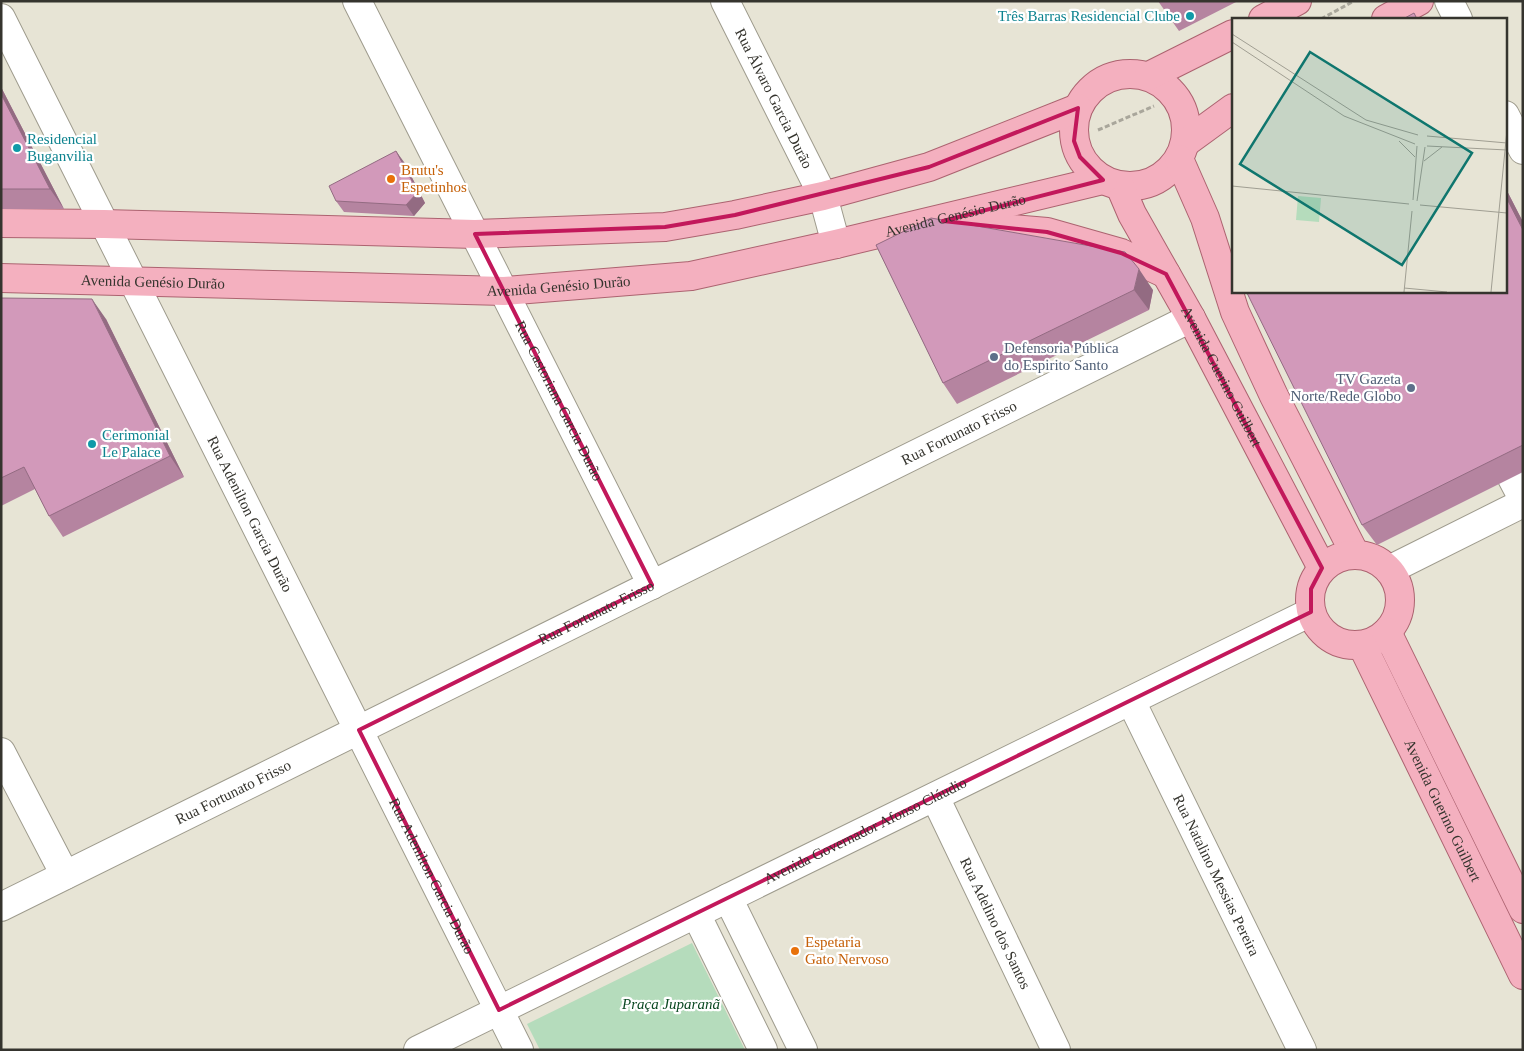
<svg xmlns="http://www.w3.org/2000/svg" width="1524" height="1051" viewBox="0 0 1524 1051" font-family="'Times New Roman',serif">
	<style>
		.green { fill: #b5dcbc }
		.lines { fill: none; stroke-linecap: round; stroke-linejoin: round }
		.minor-casing { stroke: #9e9b8d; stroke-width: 30 }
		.major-casing { stroke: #ac6370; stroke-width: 30 }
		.path { stroke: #a9a69b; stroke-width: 3; stroke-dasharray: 5 2.5; stroke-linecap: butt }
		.minor { stroke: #fff; stroke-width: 28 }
		.major { stroke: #f4b0bf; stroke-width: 28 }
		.wall { fill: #b584a0 }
		.shaded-wall { fill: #936b82 }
		.building { fill: #d299ba; stroke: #936b82 }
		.marked { fill: none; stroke: #c2185b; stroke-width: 4; stroke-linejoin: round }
		.culture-dot { fill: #0f9aa8; stroke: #fff; stroke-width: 2 }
		.food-dot { fill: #e8710a; stroke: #fff; stroke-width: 2 }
		.service-dot { fill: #5c6f8a; stroke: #fff; stroke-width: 2 }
		.labels { text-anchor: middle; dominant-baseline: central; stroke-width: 4.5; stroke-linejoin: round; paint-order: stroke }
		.culture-label { font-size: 15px; fill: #0d838f; stroke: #fff; text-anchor: start }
		.street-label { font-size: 15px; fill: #35342e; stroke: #fff }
		.food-label { font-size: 15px; fill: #c56008; stroke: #fff; text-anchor: start }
		.service-label { font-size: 15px; fill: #4e5e75; stroke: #fff; text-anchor: start }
		.park-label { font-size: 15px; font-style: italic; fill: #0b4922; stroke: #fff }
		.inset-road { fill: none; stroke: #a09e92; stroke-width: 1 }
		.view { fill: #0f766e; fill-opacity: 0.15; stroke: #0f766e; stroke-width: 2.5 }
		.inset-edge { fill: none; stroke: #35342e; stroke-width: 2.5 }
	</style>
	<rect width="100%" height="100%" fill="#e7e4d5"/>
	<path class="green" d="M692 943 745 1050H540L527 1024Z"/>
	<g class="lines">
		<defs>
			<g id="minor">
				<path id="s1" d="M357 1 652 585"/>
				<path id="s2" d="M725 1 823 196 836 244"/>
				<path d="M1449 1 1458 19"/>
				<path id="s3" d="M1 18 519 1050"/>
				<path d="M1505 115 1523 150"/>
				<path d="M1502 459 1523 499"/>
				<path d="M1389 570 1523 503"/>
				<path id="s4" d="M1131 701 1302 1050"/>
				<path d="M1 752 65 875"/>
				<path id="s5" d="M935 797 1056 1050"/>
				<path d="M728 898 803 1050"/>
				<path id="s6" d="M1 907 1191 318"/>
				<path d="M696 914 763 1050"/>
				<path id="s7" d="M418 1050 1311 612"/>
			</g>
			<g id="major">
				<path d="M1263 19 1297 1"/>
				<path d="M1386 19 1419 1"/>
				<circle cx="1130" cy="130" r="56"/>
				<path d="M1149 76 1233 34"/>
				<path d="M1185 143 1233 108"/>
				<path d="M1179 159 1205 218 1235 312 1274 396 1355 554"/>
				<path id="s8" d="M1120 186 1132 214 1191 318 1322 568"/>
				<path d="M1 223 104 224 475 234 665 227 735 215 823 196 929 167 1078 108"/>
				<path d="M953 224 1047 232 1121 253 1166 274"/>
				<path id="s9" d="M1 278 504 291 691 276 836 244 1103 180"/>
				<circle cx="1355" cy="600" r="45"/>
				<path d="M1387 632 1523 909"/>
				<path id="s10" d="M1362 645 1523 975"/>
			</g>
		</defs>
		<use href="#minor" class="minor-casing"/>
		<use href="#major" class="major-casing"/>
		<path class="path" d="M1321 19 1354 1
			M1098 130 1154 106"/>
		<use href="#minor" class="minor"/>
		<use href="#major" class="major"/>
	</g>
	<path class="wall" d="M1158 1H1238L1179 31Z
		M1 87 64 209H1Z
		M404 162 425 203 414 216 344 212 336 201Z
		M1505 187 1523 222V472L1377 545 1362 525Z
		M876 245 1153 290 1149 310 957 404 943 383Z
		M1 298 106 319 184 477 63 537 49 516 35 489 1 506Z"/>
	<path class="shaded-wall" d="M1 87 64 209 50 189 1 94Z
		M396 151 404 162 425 203 414 216 406 205Z
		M1505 187 1523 222V230L1505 195Z
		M1139 269 1153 290 1149 310 1134 290Z
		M92 299 106 319 184 477 170 456Z"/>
	<path class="building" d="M1414 13 1417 19H1403Z
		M1 94 50 189H1Z
		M396 151 418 192 406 205 336 201 329 186Z
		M1505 195 1523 230V445L1362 525 1246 291H1505Z
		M931 218 1125 252 1139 269 1134 290 943 383 876 245Z
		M1 298 92 299 170 456 49 516 24 467 1 478Z"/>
	<path class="marked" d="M1078 108 1074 141 1080 157 1103 180 943 221 1047 232 1121 253 1166 274 1322 568 1311 589V612L499 1010 359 730 652 585 475 234 665 227 735 215 929 167Z"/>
	<g class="culture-dot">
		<circle cx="1190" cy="16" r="5"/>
		<circle cx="17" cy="148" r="5"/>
		<circle cx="92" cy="444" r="5"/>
	</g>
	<g class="food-dot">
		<circle cx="391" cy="179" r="5"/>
		<circle cx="795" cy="951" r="5"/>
	</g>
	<g class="service-dot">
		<circle cx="994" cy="357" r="5"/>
		<circle cx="1411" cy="388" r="5"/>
	</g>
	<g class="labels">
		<g class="culture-label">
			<text x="1180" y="16" text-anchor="end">Três Barras Residencial Clube</text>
			<text x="27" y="139">Residencial<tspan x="27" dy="17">Buganvilia</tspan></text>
			<text x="102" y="435">Cerimonial<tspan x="102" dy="17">Le Palace</tspan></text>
		</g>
		<g class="street-label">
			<text stroke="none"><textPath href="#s2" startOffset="109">Rua Álvaro Garcia Durão</textPath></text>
			<text stroke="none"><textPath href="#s9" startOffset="962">Avenida Genésio Durão</textPath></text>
			<text stroke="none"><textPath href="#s9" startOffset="152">Avenida Genésio Durão</textPath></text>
			<text stroke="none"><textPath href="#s9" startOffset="558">Avenida Genésio Durão</textPath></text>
			<text stroke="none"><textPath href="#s8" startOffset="216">Avenida Guerino Guilbert</textPath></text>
			<text stroke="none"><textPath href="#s1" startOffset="448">Rua Castoriana Garcia Durão</textPath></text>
			<text stroke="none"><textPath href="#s6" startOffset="1069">Rua Fortunato Frisso</textPath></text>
			<text stroke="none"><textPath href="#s3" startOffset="555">Rua Adenilton Garcia Durão</textPath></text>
			<text stroke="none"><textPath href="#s6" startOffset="664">Rua Fortunato Frisso</textPath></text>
			<text stroke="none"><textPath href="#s6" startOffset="259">Rua Fortunato Frisso</textPath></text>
			<text stroke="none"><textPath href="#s10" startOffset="184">Avenida Guerino Guilbert</textPath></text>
			<text stroke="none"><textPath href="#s7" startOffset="498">Avenida Governador Afonso Cláudio</textPath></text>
			<text stroke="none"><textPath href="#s4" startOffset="194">Rua Natalino Messias Pereira</textPath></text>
			<text stroke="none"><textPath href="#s3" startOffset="960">Rua Adenilton Garcia Durão</textPath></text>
			<text stroke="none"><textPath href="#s5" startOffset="140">Rua Adelino dos Santos</textPath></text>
		</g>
		<g class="food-label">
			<text x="401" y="170">Brutu's<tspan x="401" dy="17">Espetinhos</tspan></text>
			<text x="805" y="942">Espetaria<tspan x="805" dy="17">Gato Nervoso</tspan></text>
		</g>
		<g class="service-label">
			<text x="1004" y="348">Defensoria Pública<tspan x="1004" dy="17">do Espirito Santo</tspan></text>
			<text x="1401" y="379" text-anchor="end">TV Gazeta<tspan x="1401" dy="17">Norte/Rede Globo</tspan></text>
		</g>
		<g class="park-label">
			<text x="671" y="1004">Praça Juparanã</text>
		</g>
	</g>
	<g transform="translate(1232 18)">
		<rect width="275" height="275" fill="#e7e4d5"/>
		<path d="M66 178 89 180 87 204 64 202Z" fill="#b5dcbc"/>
		<path class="inset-road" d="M0 16 134 102 186 117M0 24 112 98 183 126M195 118 275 125M167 123 183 139M195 128 275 132M192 143 210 129M0 168 177 186M181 182 185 128M185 183 193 129M188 187 275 195M172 270 215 274M172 274 180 193M259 274 275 112"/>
		<path class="view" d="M78 34 240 135 170 247 8 146Z"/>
		<rect width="275" height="275" class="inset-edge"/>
	</g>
	<rect width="1524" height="1051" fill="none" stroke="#35342e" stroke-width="5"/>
</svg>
